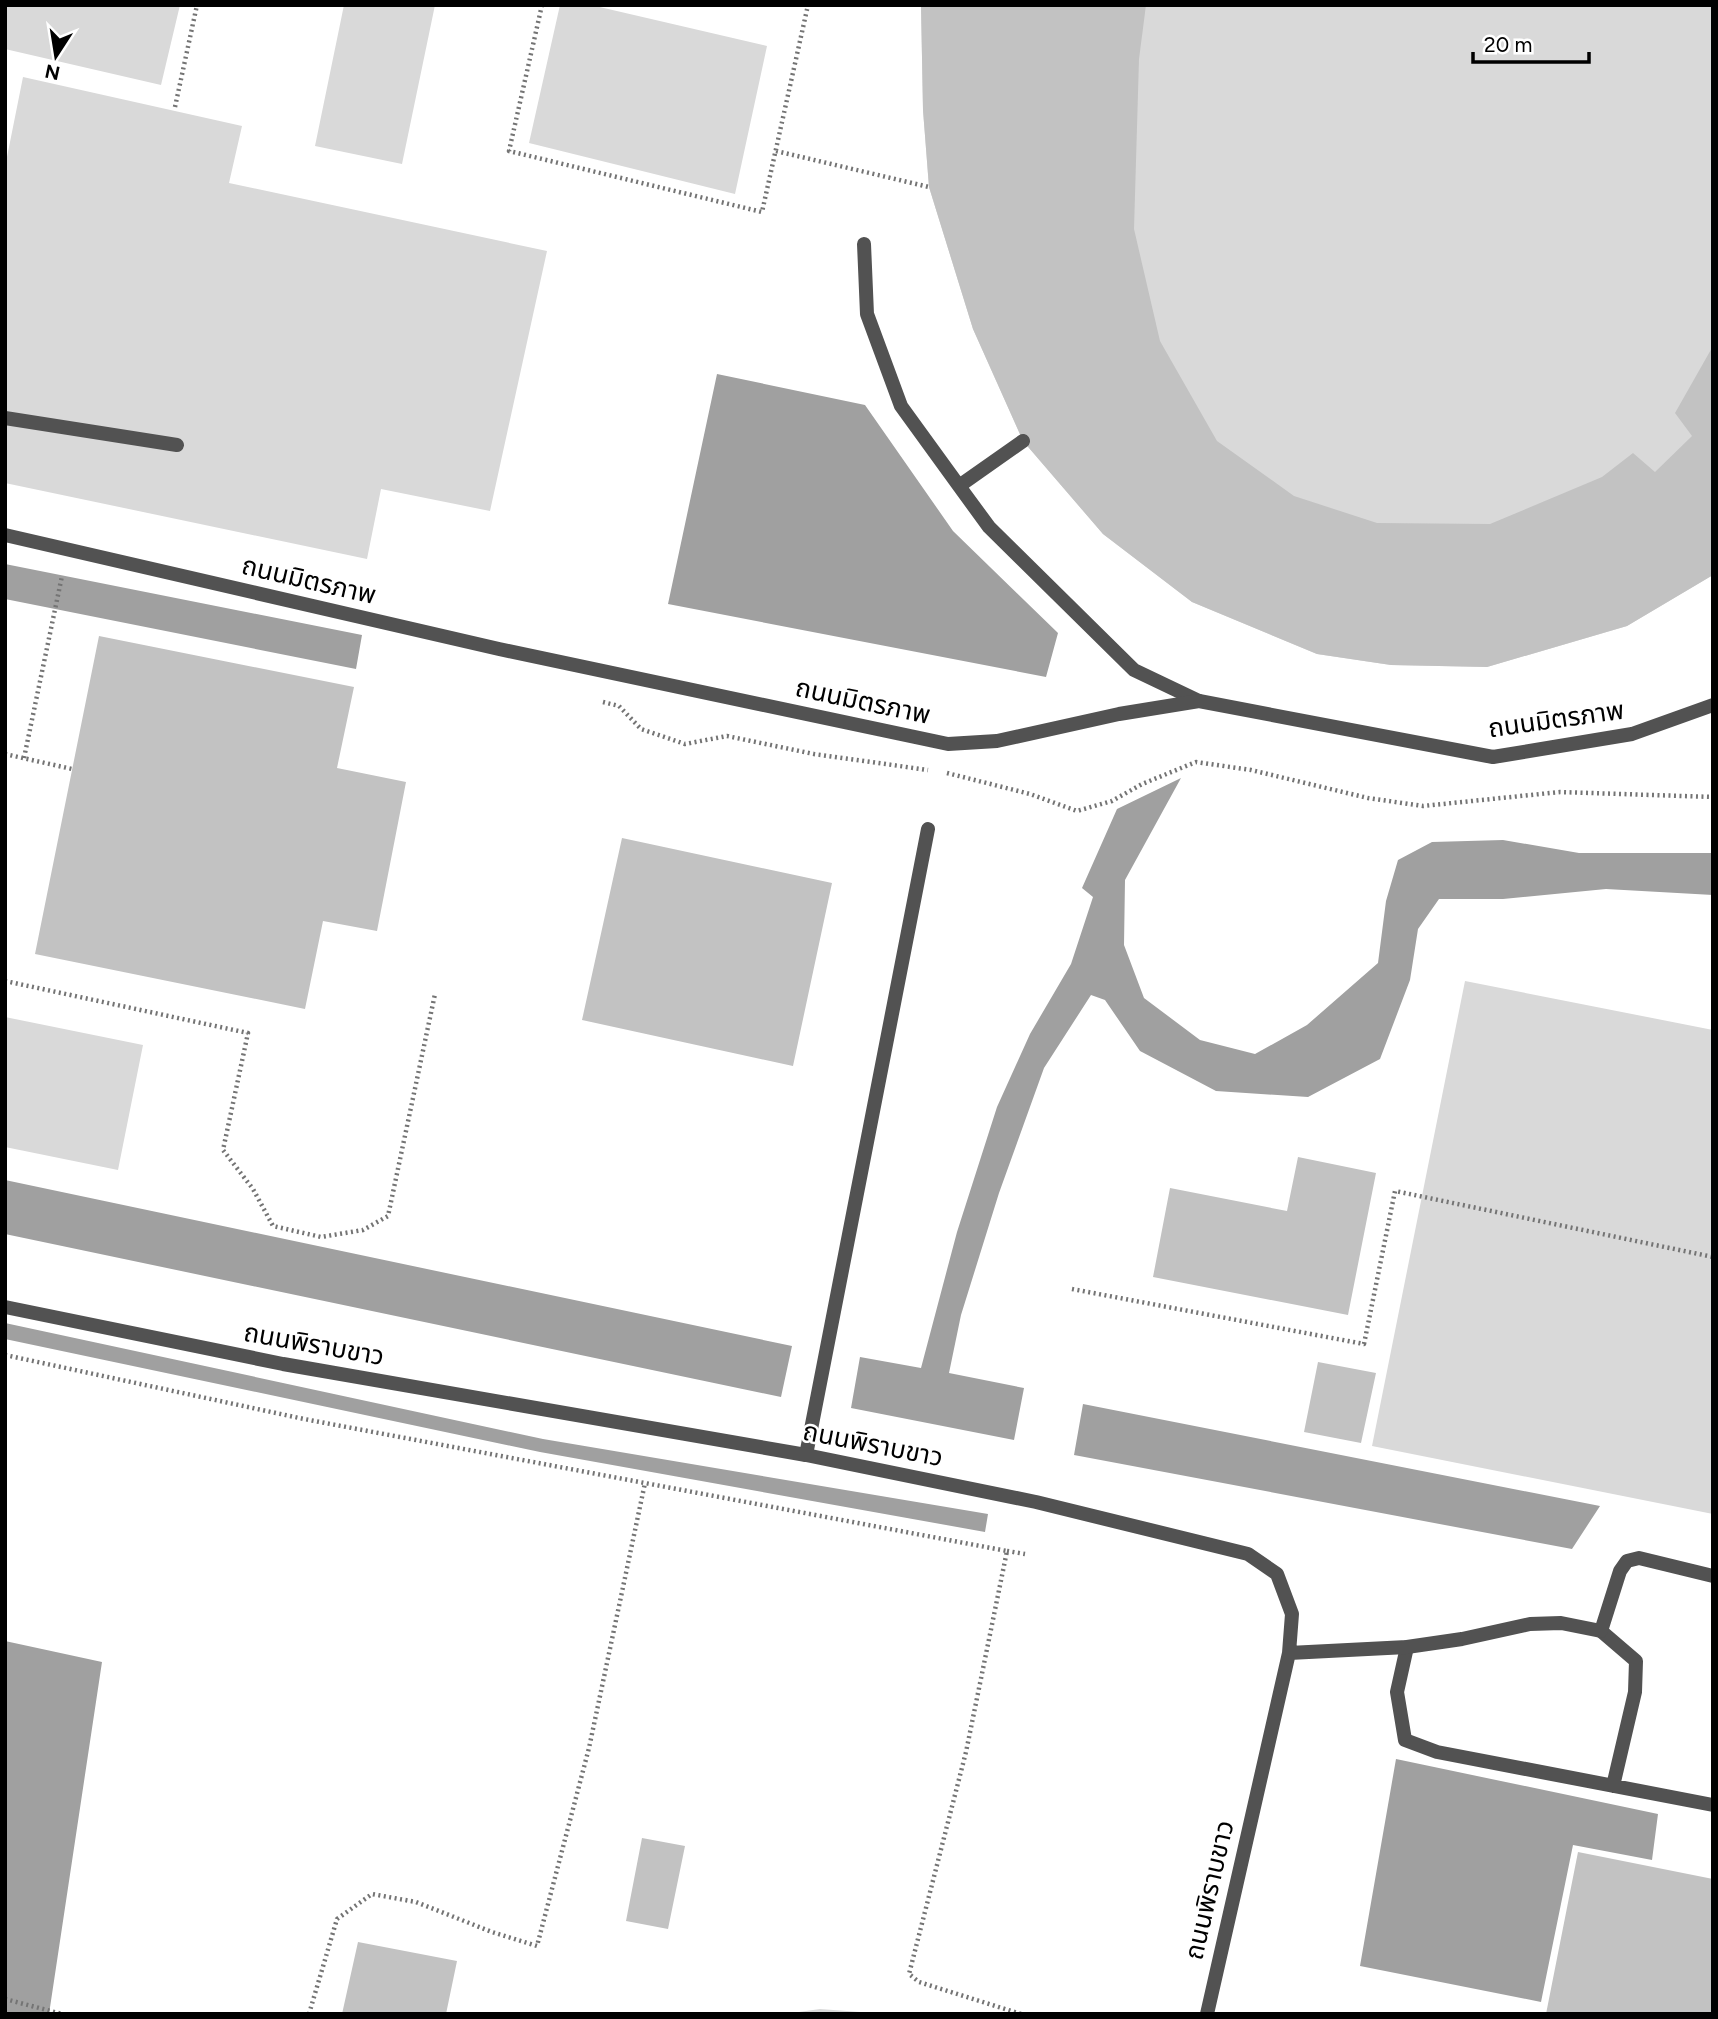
<svg xmlns="http://www.w3.org/2000/svg" width="1718" height="2019" viewBox="0 0 1718 2019" font-family="Figtree,'Noto Sans Thai',sans-serif">
	<style>
		.green { fill: #d9d9d9 }
		.water { fill: #a0a0a0 }
		.building { fill: #c2c2c2 }
		.lines { fill: none; stroke-linecap: round; stroke-linejoin: round }
		.path { stroke: #747474; stroke-width: 4.5; stroke-dasharray: 2 3.5; stroke-linecap: butt }
		.lane { stroke: #525252; stroke-width: 14 }
		.street { stroke: #525252; stroke-width: 14 }
		.labels { text-anchor: middle; dominant-baseline: central; stroke-width: 5; stroke-linejoin: round; paint-order: stroke }
		.street-label { font-size: 26px; fill: #000; stroke: #fff }
	</style>
	<rect width="100%" height="100%" fill="#fff"/>
	<path class="green" d="M5 5H180L161 85 5 49Z
		M344 5H435L402 164 315 146Z
		M560 5H591L767 46 735 194 529 143Z
		M921 5H1713V575L1627 626 1487 667 1391 665 1317 654 1192 602 1103 534 1023 441 973 329 929 187 923 110Z
		M23 77 242 126 229 183 547 251 490 511 381 489 367 559 5 483V167Z
		M1465 981 1713 1030V1514L1372 1446Z
		M5 1017 143 1045 118 1170 5 1147Z
		M820 2009 887 2014H785Z"/>
	<path class="water" d="M717 374 865 405 953 531 1058 633 1046 677 668 604Z
		M5 564 362 635 356 669 5 599Z
		M1181 778 1125 880 1124 945 1144 998 1200 1040 1255 1054 1307 1025 1378 963 1386 901 1398 860 1432 842 1503 840 1579 853H1713V895L1606 889 1503 899H1439L1418 929 1410 980 1380 1059 1308 1097 1216 1091 1140 1051 1105 1000 1091 995 1044 1068 999 1193 961 1315 949 1373 1024 1388 1014 1440 851 1408 860 1357 921 1368 957 1232 997 1107 1030 1034 1071 964 1093 897 1082 888 1117 809Z
		M5 1180 792 1346 781 1397 5 1234Z
		M5 1323 543 1439 988 1514 985 1532 540 1452 5 1339Z
		M1083 1404 1600 1506 1572 1549 1074 1455Z
		M5 1641 102 1662 49 2014H5Z
		M1396 1759 1658 1814 1652 1860 1573 1845 1541 2002 1360 1966Z"/>
	<path class="building" d="M921 5H1146L1139 59 1134 229 1160 341 1217 441 1294 496 1377 523 1490 524 1602 477 1633 453 1655 472 1692 436 1675 413 1713 346V575L1627 626 1487 667 1391 665 1317 654 1192 602 1103 534 1023 441 973 329 929 187 923 110Z
		M99 636 354 687 337 768 406 782 377 931 323 921 305 1009 35 954Z
		M622 838 832 883 793 1066 582 1020Z
		M1298 1157 1376 1173 1348 1315 1153 1277 1170 1188 1287 1211Z
		M1318 1362 1376 1373 1361 1443 1304 1432Z
		M642 1838 685 1846 668 1929 626 1921Z
		M1578 1852 1713 1879V2014H1546Z
		M358 1942 457 1961 446 2014H342Z"/>
	<g class="lines">
		<path class="path" d="M542 5 509 151 762 212 808 5
			M175 107 197 5
			M776 151 929 187
			M603 702 619 706 641 729 685 744 727 736 814 754 928 770
			M5 754 72 769
			M24 758 62 576
			M947 773 1030 794 1077 811 1112 801 1142 784 1196 762 1251 770 1368 798 1423 806 1560 792 1713 797
			M5 981 248 1033 223 1150 253 1189 273 1226 321 1237 363 1230 388 1216 435 994
			M1072 1289 1364 1344 1395 1191 1713 1257
			M5 1355 304 1419 1007 1551 966 1752 909 1974 919 1982 1021 2014
			M1007 1551 1025 1554
			M5 1999 62 2014
			M309 2014 337 1919 372 1894 416 1902 492 1932 537 1946 589 1748 645 1483"/>
		<path class="lane" d="M864 244 867 314 901 406 959 486 989 527 1134 670 1199 701
			M5 418 177 445
			M959 486 1023 441
			M806 1455 928 829
			M1601 1631 1636 1661 1635 1692 1613 1786
			M1407 1647 1397 1692 1405 1740 1437 1752 1713 1805"/>
		<path class="street" d="M5 535 499 649 948 744 997 741 1119 714 1199 701 1493 757 1632 734 1713 705
			M5 1307 283 1364 806 1455 1036 1502 1248 1554 1277 1574 1292 1614 1289 1653 1207 2014
			M1289 1653 1407 1647 1462 1639 1530 1624 1561 1623 1601 1631 1620 1571 1627 1561 1639 1558 1713 1576"/>
	</g>
	<g class="labels">
		<g class="street-label">
			<text transform="translate(309 580) rotate(13)">ถนนมิตรภาพ</text>
			<text transform="translate(863 701) rotate(12)">ถนนมิตรภาพ</text>
			<text transform="translate(1556 719) rotate(-8)">ถนนมิตรภาพ</text>
			<text transform="translate(314 1344) rotate(10)">ถนนพิราบขาว</text>
			<text transform="translate(873 1444) rotate(11)">ถนนพิราบขาว</text>
			<text transform="translate(1209 1890) rotate(-77)">ถนนพิราบขาว</text>
		</g>
	</g>
	<rect width="1718" height="2019" fill="none" stroke="#000000" stroke-width="14"/>
	<g transform="translate(56 56) rotate(192)" stroke="#ffffff" stroke-width="5" paint-order="stroke">
	<path d="M0-5L12 26L0 18L-12 26Z" fill="#000000"/>
	<text y="-10" font-size="19" font-weight="bold" text-anchor="middle" fill="#000000">N</text>
	</g>
	<path d="M1473 52v10h116v-10" fill="none" stroke="#000000" stroke-width="3.5"/>
	<text x="1484" y="52" font-size="21" fill="#000000" stroke="#ffffff" stroke-width="5" paint-order="stroke">20 m</text>
</svg>
